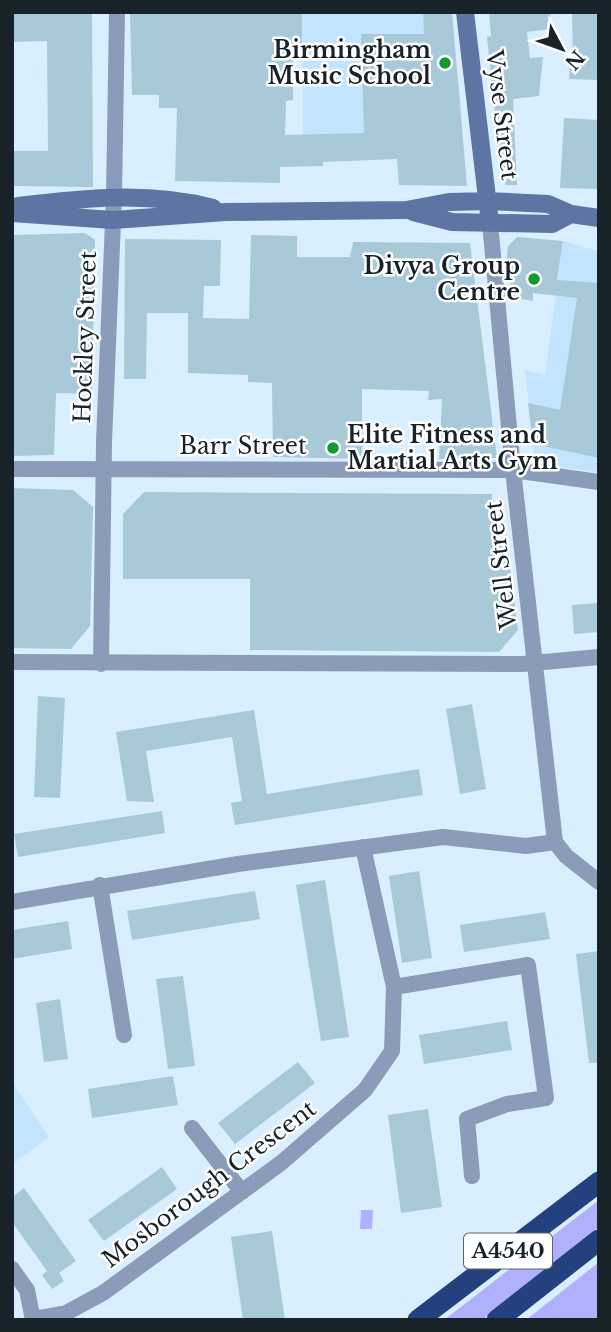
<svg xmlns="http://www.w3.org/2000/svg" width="611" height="1332" viewBox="0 0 611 1332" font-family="'Libre Baskerville',serif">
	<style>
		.built { fill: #c3e4ff }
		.green { fill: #afb1fe }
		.building { fill: #a8c9d7 }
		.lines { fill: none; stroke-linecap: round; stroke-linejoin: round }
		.street { stroke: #8b9cbb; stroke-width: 16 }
		.secondary { stroke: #5e75a3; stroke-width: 18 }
		.highway { stroke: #23417f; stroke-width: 21 }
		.poi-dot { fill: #139a31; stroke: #fff; stroke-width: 2.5 }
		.labels { text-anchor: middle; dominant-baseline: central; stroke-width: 5; stroke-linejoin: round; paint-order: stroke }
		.shield { fill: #fff; stroke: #5d6469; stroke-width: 2 }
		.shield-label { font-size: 21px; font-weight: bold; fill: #182229 }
		.poi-label { font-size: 23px; font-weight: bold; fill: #182229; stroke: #fff; text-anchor: end }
		.street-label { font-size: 23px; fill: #182229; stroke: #fff }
	</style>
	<rect width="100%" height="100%" fill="#d9eeff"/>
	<path class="built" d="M302 12H423L424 34 393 36 457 70 461 111 397 115 396 132 303 135Z
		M563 241 599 251V472L535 464 525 370 545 375Z
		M12 1082 49 1137 12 1165Z"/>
	<path class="green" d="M599 1200V1227L482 1320H444Z
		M361 1210H373L372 1229H360Z
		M599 1262V1320H526Z"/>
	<path class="building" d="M12 12H92L93 187 12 186V151H48L47 41 12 42Z
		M130 12H302V49L293 51V100L286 101 285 135 364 133 361 34H424L423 12H452L467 186 399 185 397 159 323 162V166L280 167V183L175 181 177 108H159V95H132Z
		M489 12H551L549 29 527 32 530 58 543 57 539 96 513 99 517 185H506L502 180 487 37 491 36Z
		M572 12H599V80L569 79 570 64H573Z
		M564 118 599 120V189L560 188Z
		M85 233 95 240 92 394 56 393 54 455 12 456V235Z
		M251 235 297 236V257H350L353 242 470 243 497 458 439 459 442 399 428 400 429 391 362 389V459L273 457 272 383 248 382V375L188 373V313H147L146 379H124L125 239 221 240 220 286H204L203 318 249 319Z
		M517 237 563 241 557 280 599 283V458L533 444 528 403 560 410 577 298 533 293V301L510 297 512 264H506L508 246Z
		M12 488 73 490 93 507 90 626 71 649 12 648Z
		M144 492 492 494V545H507L518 630 499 652 250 650V579H123V514Z
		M599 603V632L574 634 572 605Z
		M38 696 65 698 60 798 34 797Z
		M472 704 486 789 460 794 446 709Z
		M254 710 267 794 419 769 423 795 235 825 231 803 242 801 232 737 146 751 154 802 127 801 116 732Z
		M162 811 165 833 18 857 14 834Z
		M419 871 432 958 402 963 389 876Z
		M325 880 349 1037 321 1041 296 885Z
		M255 891 260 919 132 940 127 911Z
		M545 912 550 939 464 952 460 925Z
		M68 921 72 949 12 959V930Z
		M599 951V1063H589L576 954Z
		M183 976 195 1066 168 1069 156 979Z
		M60 999 68 1059 44 1062 36 1003Z
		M507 1021 512 1050 424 1064 419 1035Z
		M298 1062 315 1083 235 1144 218 1123Z
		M173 1076 178 1105 92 1118 88 1089Z
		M428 1109 442 1207 401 1213 388 1115Z
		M162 1167 177 1189 104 1241 88 1220Z
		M24 1188 76 1261 59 1273 64 1281 52 1289 42 1275 47 1271 12 1222V1197Z
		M272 1231 285 1320H243L231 1237Z"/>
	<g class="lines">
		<path class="street" d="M490 223 513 470 555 842 566 856 599 882
			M12 469 513 470 599 482
			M12 662 522 664 599 657
			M101 664 104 442 114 197 117 12
			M100 885 124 1035
			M12 902 238 864 443 837 526 846 555 842
			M394 987 528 965 546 1098 507 1104 467 1119 472 1176
			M192 1128 242 1192
			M12 1269 27 1290 33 1320
			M33 1319 66 1313 103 1293 281 1163 365 1090 392 1051 394 987 363 847"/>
		<path class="secondary" d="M465 12 490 223
			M18 206C83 198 149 191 213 208
			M413 212 452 222 552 224 571 214
			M12 213 113 220 226 212 406 210 449 202 488 201 548 204 571 214 599 218"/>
		<path class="highway" d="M418 1320 599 1182
			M497 1320 599 1240"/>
	</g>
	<g class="poi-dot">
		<circle cx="445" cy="63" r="7"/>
		<circle cx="534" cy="279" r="7"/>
		<circle cx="333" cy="448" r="7"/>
	</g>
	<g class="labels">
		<rect class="shield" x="464" y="1233.5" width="88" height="35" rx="5"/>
		<g class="shield-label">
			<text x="508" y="1251">A4540</text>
		</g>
		<g class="poi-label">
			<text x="431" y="50">Birmingham<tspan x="431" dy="26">Music School</tspan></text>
			<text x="520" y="266">Divya Group<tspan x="520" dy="26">Centre</tspan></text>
			<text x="347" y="435" text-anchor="start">Elite Fitness and<tspan x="347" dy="26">Martial Arts Gym</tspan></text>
		</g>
		<g class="street-label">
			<text transform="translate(502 115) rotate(83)">Vyse Street</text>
			<text transform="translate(85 337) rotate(-88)">Hockley Street</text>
			<text x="243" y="446">Barr Street</text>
			<text transform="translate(501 565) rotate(-97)">Well Street</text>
			<text transform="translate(209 1184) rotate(-37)">Mosborough Crescent</text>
		</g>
	</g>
	<rect width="611" height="1332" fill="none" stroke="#182229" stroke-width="28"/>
	<g transform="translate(562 49) rotate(131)" stroke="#ffffff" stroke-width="5" paint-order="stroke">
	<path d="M0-5L12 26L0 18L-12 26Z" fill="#182229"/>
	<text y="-10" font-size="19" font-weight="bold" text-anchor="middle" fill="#182229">N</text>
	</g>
</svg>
